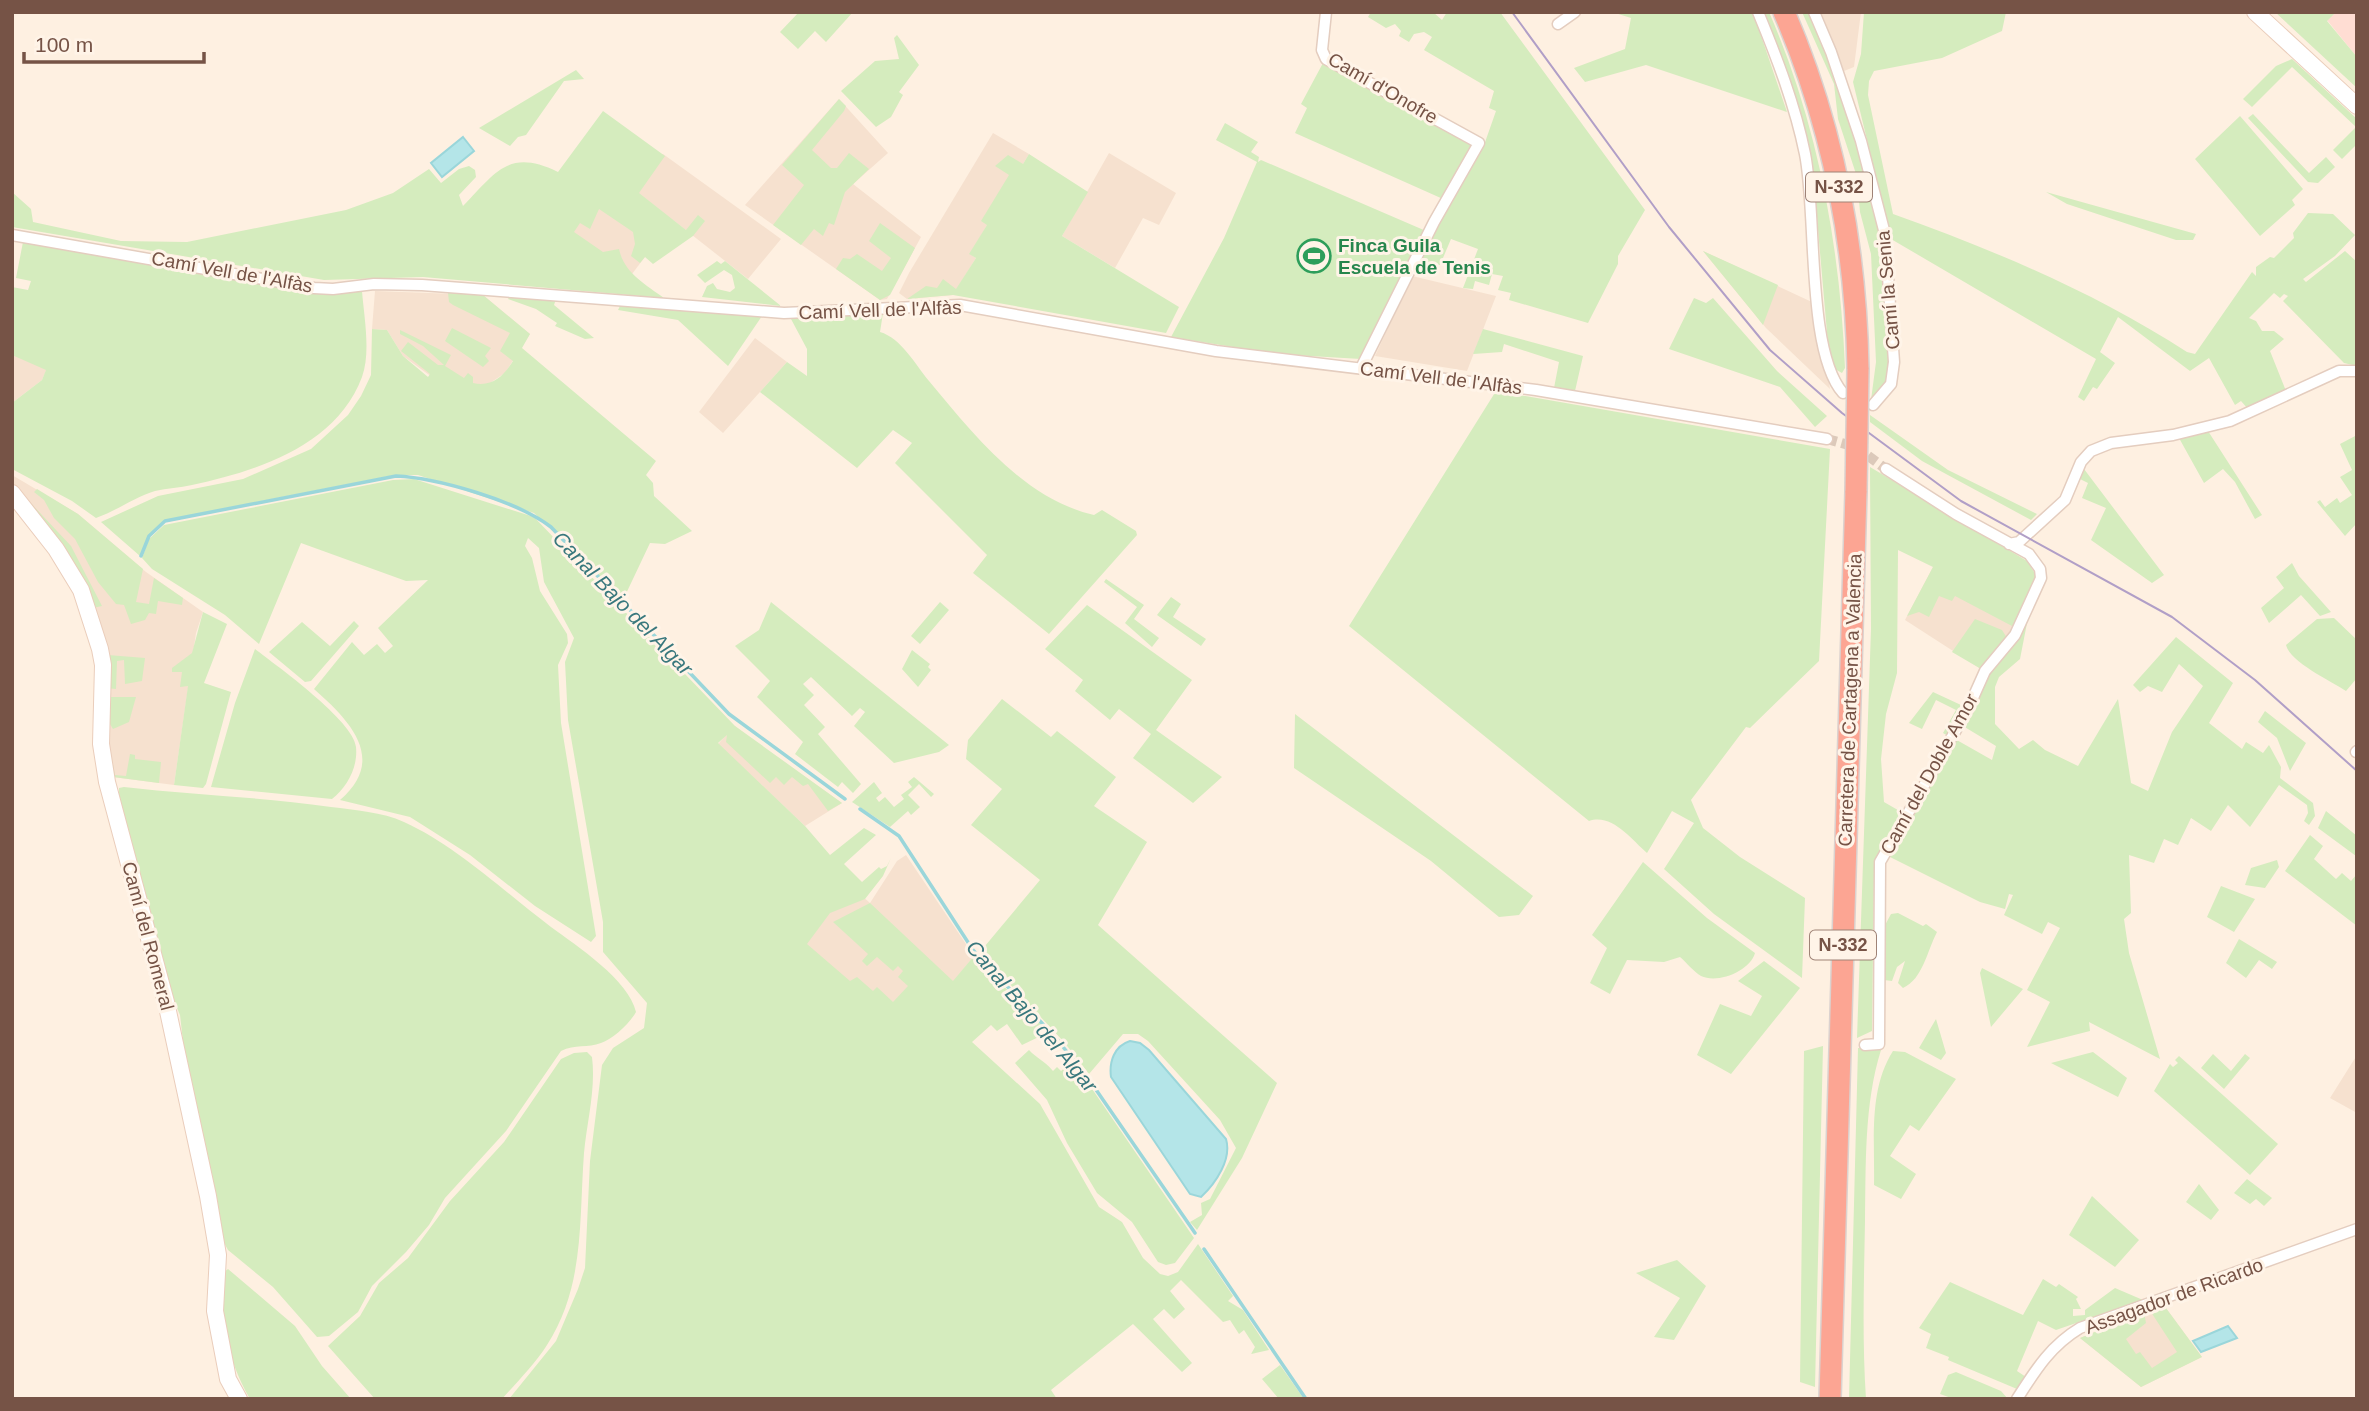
<svg xmlns="http://www.w3.org/2000/svg" width="2369" height="1411" viewBox="0 0 2369 1411" font-family="Arial,sans-serif">
	<style>
		.residential { fill: #f6e1cf }
		.commercial { fill: #ffddd3 }
		.green { fill: #d5ecbe }
		.water { fill: #b4e5e8; stroke: #9ad6da; stroke-width: 2 }
		.lines { fill: none; stroke-linecap: round; stroke-linejoin: round }
		.stream { stroke: #9ad6da; stroke-width: 3.5 }
		.street-tunnel { stroke: #dcc9ba; stroke-width: 10; stroke-dasharray: 10 5; stroke-linecap: butt }
		.street-casing { stroke: #e4cdbf; stroke-width: 13 }
		.secondary-casing { stroke: #eacdbb; stroke-width: 18 }
		.highway-casing { stroke: #dbd2cf; stroke-width: 24 }
		.street { stroke: #fff; stroke-width: 10 }
		.secondary { stroke: #fff; stroke-width: 16 }
		.highway { stroke: #fca593; stroke-width: 21 }
		.tram { stroke: #b19fc7; stroke-width: 2 }
		.highway-bridge-casing { stroke: #dbd2cf; stroke-width: 24; stroke-linecap: butt }
		.highway-bridge { stroke: #fca593; stroke-width: 21 }
		.labels { text-anchor: middle; dominant-baseline: central; stroke-width: 6; stroke-linejoin: round; paint-order: stroke }
		.shield { fill: #fff4e8; stroke: #9f8377; stroke-width: 2 }
		.shield-label { font-size: 18px; font-weight: bold; fill: #765346 }
		.street-label { font-size: 19px; fill: #765346; stroke: #fff4e8 }
		.leisure-label { font-size: 19px; font-weight: bold; fill: #27864d; stroke: #fff4e8; text-anchor: start }
		.water-label { font-size: 21px; font-style: italic; fill: #39787d; stroke: #fff4e8 }
	</style>
	<rect width="100%" height="100%" fill="#fef0e1"/>
	<path class="residential" d="M1821 12H1861L1854 67 1844 71Z
		M839 99 888 153 853 184 921 237 887 299 880 300 745 205Z
		M993 133 1029 154 970 254 976 258 953 295 907 299 899 293 909 273Z
		M1109 153 1176 193 1159 225 1143 218 1115 268 1062 236Z
		M663 154 781 239 748 279 673 220 632 274 561 243 608 169Z
		M1703 251 1814 303 1830 389 1766 328Z
		M1412 276 1496 296 1467 371 1375 356Z
		M375 291 483 295 530 334 505 373 490 383 472 406 403 356 387 330 372 329Z
		M755 338 787 362 723 433 699 412Z
		M12 343 52 357 42 380 12 403Z
		M12 475 78 514 146 572 203 612 196 633 174 785 113 777 107 746 96 615 12 488Z
		M1933 567 2019 615 2012 632 1981 669 1905 620Z
		M735 726 750 738 842 803 805 826 718 744Z
		M906 855 974 956 910 1037 780 921 852 887 870 903 897 861Z
		M2357 1055V1113L2330 1098Z
		M2163 1304 2202 1357 2141 1387 2080 1338Z"/>
	<path class="commercial" d="M2336 12H2357V57L2327 20Z"/>
	<path class="green" d="M799 12H853L826 42 815 31 798 49 780 32Z
		M1371 12H1433L1442 20 1447 12H1500L1645 210 1618 256V264L1588 323 1509 300 1511 293 1498 290 1503 276 1492 274 1489 285 1475 281 1473 289 1463 288 1478 249 1451 239 1440 265 1418 262 1483 148 1496 111 1489 108 1494 91 1424 50 1432 37 1424 32 1414 34 1409 42 1399 36 1401 31 1395 24 1386 28 1368 17Z
		M1612 12H1753L1787 112 1646 65 1585 82 1574 68 1625 49 1631 18Z
		M1764 12H1769C1818 125 1840 246 1845 368L1842 373 1833 368 1828 344 1813 172 1787 71Z
		M1802 12H1810L1860 147 1882 236 1890 330 1889 376 1884 388 1871 400 1876 362 1871 254 1860 212 1857 177 1838 119 1834 84Z
		M1864 12H2006L2002 31 1942 58 1874 71 1869 81 1868 95 1893 214C1996 251 2094 292 2187 352L2195 354 2252 272 2256 276V267L2270 257 2274 258 2294 238 2293 233 2308 213 2333 214 2355 235 2335 256 2303 279 2306 282 2345 251 2357 262V366L2344 363 2283 301 2288 296 2284 294 2280 298 2274 293 2249 318 2256 321 2262 331H2274L2284 339 2270 351 2286 391 2248 409 2241 401 2235 405 2209 358 2190 371 2118 317 2100 352 2115 363 2097 389 2093 387 2084 401 2078 397 2096 359 1891 239 1853 82 1861 54Z
		M2275 12H2336L2327 21 2357 57V88Z
		M897 35 919 65 899 92 903 95 891 117 876 127 841 91 875 61 899 59 894 38Z
		M2292 59 2357 119V144L2342 159 2333 150 2356 127 2292 67 2252 107 2243 99 2276 66Z
		M1323 63 1474 142 1443 199 1295 133 1307 108 1301 104Z
		M576 70 584 79 564 81 526 135 518 137 510 146 479 128Z
		M839 99 846 106 844 111 812 150 831 168H837L849 153 869 169 845 192 834 225 829 223 823 236 814 229 801 245 773 225 804 185 782 165Z
		M603 111 665 156 639 193 686 230 698 215 705 221 693 236 653 264 645 257 640 263 631 256 635 244 633 232 599 209 590 229 580 223 574 232 603 252 619 249C624 273 645 284 664 298L423 277 324 280 12 227V192L31 209 33 222 121 241 187 242 346 210 393 193 429 169 441 183 459 169 469 166 475 170 476 177 459 195 463 206C496 172 509 148 558 172Z
		M2253 114 2309 173 2326 157 2335 167 2318 183 2308 182 2248 118Z
		M2240 116 2303 189 2292 200 2295 205 2260 236 2195 159Z
		M1225 123 1258 142 1251 152 1259 157 1258 162 1261 160 1426 231 1361 359 1276 354 1171 337 1224 238 1257 162 1216 140Z
		M1029 154 1088 192 1062 236 1179 307 1166 333 953 295 907 299 926 286 937 288 943 279 956 289 976 258 969 254 987 225 981 221 1009 175 995 166 1008 155 1023 164Z
		M2046 192 2196 234 2193 240H2176L2067 204Z
		M880 223 915 248 890 295 880 300 836 269 843 258 850 259 857 254 882 271 891 258 869 241Z
		M23 242 313 292 362 291C364 317 371 352 362 377 336 446 257 471 192 485 180 488 167 488 155 491 135 497 116 511 96 518L72 501 12 469V403L42 380 46 370 12 355V287L28 290 31 281 16 278Z
		M1703 251 1778 285 1763 325 1756 316Z
		M717 261 721 264 725 261 781 306 702 297 707 286 713 283 717 289 730 292 735 288 732 275 724 270 705 283 697 275Z
		M448 293 483 295 530 334 522 348 656 461 646 475 653 483 654 496 692 531 665 544 650 543 623 600 534 513 418 475H395L165 520 149 536 140 556 101 522 158 496 243 479 311 449 348 415 361 396 371 375 372 329 387 330 403 356 428 377 430 374 401 351 408 342 438 365H444L423 346 400 334V330L451 355 445 366 464 378 468 373 473 377V383C492 387 503 377 513 361L500 351 510 333 453 305 449 302Z
		M510 296 556 299 554 305 594 338 585 339 555 326 557 323 536 309 508 299Z
		M1694 298 1706 303 1713 298 1777 371 1827 416 1815 427 1780 387 1669 349Z
		M621 304 762 316 728 366 678 320 618 310Z
		M883 313 880 332C901 338 915 364 929 381 973 434 1024 499 1094 515L1102 510 1136 531 1137 535 1049 634 973 573 987 555 895 463 912 443 893 430 857 468 760 392 787 362 807 376V349L791 319Z
		M452 328 491 348 485 356 489 361 483 367 445 341Z
		M1483 329 1583 356 1575 391 1554 388 1559 362 1504 344 1502 352 1473 354Z
		M1496 391 1830 449 1819 661 1750 728 1746 727 1691 800 1703 828 1740 857 1805 898 1802 978 1714 914 1664 869 1694 823 1672 811 1647 853C1631 839 1612 813 1589 821L1349 626Z
		M1870 415 1948 470 2037 514 2031 520 1922 461 1870 422Z
		M2208 431 2262 515 2255 519 2235 482 2223 469 2204 483 2179 438Z
		M2357 435V523L2345 536 2317 502 2320 500 2325 507 2337 498 2340 503 2352 495 2340 477 2352 470 2340 444Z
		M1870 467 2027 561 2036 575 2015 625 2012 626 1955 596 1952 601 1939 596 1929 617 1919 612 1907 616 1933 567 1898 550 1897 673 1886 714 1881 759 1884 802 1903 813 1881 850 1874 874 1872 1031 1857 1038 1871 629Z
		M2084 469 2164 575 2152 583 2091 540 2106 508 2082 498 2088 483 2080 479Z
		M414 479 534 517 735 726 842 803 828 811 808 784 803 786 792 777 784 785 776 777 770 783 726 742 727 735 718 743 805 826 830 855 864 828 876 835 844 864 862 882 879 867 881 869 887 866 891 858 883 876 865 899 830 913 807 944 850 981 857 977 873 991 877 987 893 1002 908 986 898 977 903 971 898 966 893 971 877 957 867 966 862 961 868 954 833 922 870 903 953 981 974 956 1049 1032 1022 1045 1007 1024 997 1031 991 1025 972 1042 1040 1104 1099 1207 1122 1222 1143 1258 1160 1274 1168 1276 1178 1272 1198 1244 1233 1296 1228 1301 1243 1310 1269 1350 1251 1354 1255 1347 1244 1330 1239 1334 1230 1320 1223 1322 1181 1280 1170 1291 1185 1309 1174 1319 1164 1309 1153 1319 1192 1363 1182 1372 1133 1324 1051 1390 1057 1399H509L556 1341 578 1289 585 1268 590 1161 602 1065 613 1048 644 1028 647 1003 603 952V922L568 720 565 662 574 638 544 582 539 548 528 538 525 546 532 558 540 591 567 634 568 643 558 665 561 723 596 936 591 942 535 906 470 855 410 817 340 800C388 759 349 720 314 689L352 642 364 655 377 644 385 653 393 646 378 628 428 580 406 581 301 543 259 644 225 615 152 569 142 558 149 539 164 525 393 480Z
		M37 489 78 514 143 569 136 602 149 604 154 578 183 598 182 605 158 601 156 614 149 613 145 620 131 624 124 605 116 604 98 582 75 539 54 518 44 500 34 492Z
		M27 499 71 546 102 606 93 608 25 502Z
		M2292 563 2299 576 2331 612 2320 616 2301 595 2269 623 2261 608 2284 588 2276 577Z
		M1106 579 1144 605 1134 619 1159 638 1152 647 1125 623 1137 607 1104 582Z
		M1171 597 1181 604 1173 617 1206 639 1201 646 1157 615Z
		M771 602 949 745 939 752 894 763 854 726 865 712 860 708 852 716 811 677 803 684 814 695 804 705 825 727 818 734 861 784 853 793 842 782 838 787 795 754 803 742 757 697 770 681 735 646 759 630Z
		M940 602 949 610 920 644 911 636Z
		M1087 605 1192 680 1156 730 1222 777 1193 803 1133 758 1151 734 1119 709 1110 720 1075 691 1083 680 1045 649Z
		M203 612 227 624 204 683 231 692 206 784 203 788 174 785 188 686 180 687 182 672H172V668L192 653Z
		M2028 618 2020 659 1999 677 1995 687V724L2019 749 2033 740 2045 750 2078 766 2118 699 2131 783 2148 791 2172 732 2203 686 2179 664 2162 692 2148 686 2140 692 2133 685 2176 637 2233 683 2209 723 2242 749 2246 742 2263 753 2269 745 2281 767 2280 778 2313 803 2315 816 2309 825 2304 821 2308 813 2307 805 2279 785 2250 827 2228 805 2211 831 2191 818 2178 845 2164 839 2154 863 2129 855 2131 913 2124 919 2129 953 2160 1059 2089 1022 2090 1031 2027 1047 2050 1002 2027 990 2060 928 2048 922 2042 934 2004 915 2013 895 2009 894 2005 909 1980 902 1890 857 1955 739 1992 760 1996 746 1963 726 1987 675 2011 649Z
		M2334 618 2357 640V678L2346 691C2331 681 2290 662 2286 645L2317 619Z
		M1975 619 2002 630 2007 638 1981 669 1952 652Z
		M354 621 359 626 311 681 305 682 269 652 302 622 330 646Z
		M255 649C277 666 354 721 356 747 358 768 347 787 332 799L211 787 235 703Z
		M912 650 930 664 928 667 931 670 918 687 902 669Z
		M108 655 145 658 142 681 125 684 124 660 117 661 116 689 106 688Z
		M1933 692 1961 705 1959 710 1963 712 1948 736 1943 733 1956 710 1936 700 1922 729 1909 723Z
		M106 697H136L129 722 113 729 110 724 105 726Z
		M1002 699 1051 737 1057 731 1116 777 1094 806 1147 842 1098 925 1277 1083 1242 1158 1197 1230 1190 1222 1202 1215 1201 1203 1210 1199 1236 1148 1220 1120 1148 1041 1138 1034H1123L1089 1074 1064 1042 980 952 1040 880 971 825 1002 789 966 759 968 740Z
		M2265 711 2306 743 2290 771 2277 738 2258 722Z
		M1295 714 1533 896 1519 915 1499 917 1431 861 1294 768Z
		M108 754H111L115 775 126 776 130 754 135 755V759L161 762 159 783 113 777Z
		M914 777 934 794 931 797 919 784 908 795 920 807 911 815 908 811 890 827 852 802 874 782 882 793 876 798 879 802 885 797 894 807 904 799 901 795 912 787 908 782Z
		M124 787C193 795 262 797 331 807 355 810 382 812 404 822 455 845 506 893 551 927 577 946 629 980 636 1012 630 1023 613 1039 601 1043 588 1048 575 1044 561 1051L506 1131 445 1198 429 1225 406 1252 372 1286 358 1312 329 1336 317 1337 273 1287 228 1250 222 1239 209 1162 189 1093 180 1015 168 987 119 798V788Z
		M2326 811 2357 836 2356 856 2318 828Z
		M2310 835 2323 846 2314 859 2336 879 2342 873 2351 881 2357 874V926L2285 871Z
		M2277 860 2279 867 2265 888 2245 885 2251 868Z
		M1643 862 1707 918 1755 953C1750 971 1718 984 1701 976 1694 972 1686 962 1680 957L1664 962 1627 960 1610 994 1590 983 1607 948 1592 935Z
		M2221 886 2255 899 2234 932 2207 917Z
		M1898 913 1923 926 1926 924 1937 932C1927 951 1923 979 1903 988L1898 983 1905 961 1897 967 1892 981 1884 980V927L1891 914Z
		M2239 939 2277 962 2272 969 2259 960 2246 978 2226 963Z
		M1764 961 1800 988 1731 1074 1697 1055 1720 1004 1751 1016 1762 996 1738 981Z
		M1982 968 2023 989 1991 1027 1980 973Z
		M1936 1019 1946 1053 1941 1060 1919 1048Z
		M1823 1046 1815 1387 1800 1382 1804 1051Z
		M1858 1048 1881 1050C1864 1104 1866 1165 1865 1221 1864 1281 1862 1339 1866 1399H1849Z
		M1029 1050C1036 1058 1044 1060 1053 1071L1057 1067 1061 1071 1073 1061 1194 1238 1175 1263 1166 1265 1158 1262 1132 1222 1097 1193 1067 1143 1047 1100 1015 1063Z
		M1893 1051 1905 1052 1956 1079 1919 1131 1910 1125 1890 1156 1916 1174 1901 1199 1874 1185C1875 1141 1868 1090 1893 1051Z
		M587 1052 592 1057C596 1089 587 1121 584 1153 579 1220 585 1286 547 1345 535 1364 517 1382 502 1399H375L328 1346 360 1316 379 1283 408 1258 450 1201 504 1142 561 1059 574 1053Z
		M2093 1052 2127 1078 2118 1097 2051 1063Z
		M2213 1054 2231 1071 2245 1054 2250 1058 2224 1089 2201 1068Z
		M2179 1056 2278 1144 2250 1175 2154 1091 2170 1064 2173 1067 2178 1063 2175 1060Z
		M2247 1179 2272 1198 2264 1206 2256 1199 2250 1204 2234 1193Z
		M2199 1184 2219 1210 2211 1220 2186 1202Z
		M2092 1196 2139 1240 2115 1267 2069 1235Z
		M1677 1260 1706 1286 1674 1340 1654 1337 1680 1298 1636 1273Z
		M228 1269 295 1326 322 1366 351 1399H250C226 1357 222 1322 220 1275Z
		M2043 1279 2056 1287 2059 1284 2078 1297 2076 1299 2081 1309H2073V1316L2085 1315V1310L2115 1288 2143 1300 2056 1330 2038 1321 2017 1371 2026 1377 2017 1389 1948 1360 1949 1357 1926 1348 1931 1334 1919 1328 1950 1282 2023 1315Z
		M2163 1304 2202 1357 2141 1387 2080 1338 2144 1312 2146 1323 2126 1339 2136 1354 2140 1352 2152 1368 2177 1352 2149 1309Z
		M1280 1365 1304 1399H1279L1262 1379Z
		M1956 1372 2001 1391 2008 1399H1954L1940 1394 1948 1375Z"/>
	<path class="water" d="M463 137 474 151 442 177 431 163Z
		M1130 1041 1140 1043 1149 1050 1226 1139C1232 1159 1216 1183 1201 1197L1190 1194 1111 1077C1109 1062 1114 1046 1130 1041Z
		M2228 1326 2237 1338 2201 1352 2193 1341Z"/>
	<g class="lines">
		<path class="stream" d="M141 556 149 536 165 521 396 476C438 478 517 501 551 527L729 714 845 799
			M860 809 899 836 973 950 1056 1038 1090 1081 1195 1233
			M1204 1249 1306 1399"/>
		<path class="street-tunnel" d="M1827 439 1856 447 1886 469"/>
		<defs>
			<path id="street" d="M1326 12 1322 50 1326 59 1479 143 1434 222 1361 368
				M1758 12C1777 58 1795 105 1805 154 1817 212 1806 351 1843 393
				M1814 12 1831 52 1861 141 1885 234 1894 362 1891 384 1873 405
				M1558 24 1575 12
				M12 235 314 288 333 289 374 284 422 285 784 313 960 305 1216 351 1536 390 1827 439
				M2009 544 2019 542 2065 500 2081 462 2091 451 2111 443 2173 435 2230 421 2339 371H2357
				M2356 752 2357 751
				M1865 1045 1879 1044 1880 862 1968 709 1985 671 2015 635 2041 578 2040 569 2029 554 1956 514 1886 469
				M2017 1399C2035 1371 2050 1346 2080 1328L2357 1229"/>
			<path id="secondary" d="M2255 12 2357 106
				M12 493 56 549 81 590 100 649 103 665 101 744 107 782 166 1002 208 1196 218 1255 215 1311 228 1379 239 1399"/>
			<path id="highway" d="M1784 12C1833 126 1856 246 1858 369
				M1830 1399 1856 491"/>
		</defs>
		<use href="#street" class="street-casing"/>
		<use href="#secondary" class="secondary-casing"/>
		<use href="#highway" class="highway-casing"/>
		<use href="#street" class="street"/>
		<use href="#secondary" class="secondary"/>
		<use href="#highway" class="highway"/>
		<path class="tram" d="M1512 12 1669 227 1770 350 1842 413 1961 501 2172 617 2255 680 2357 771"/>
		<defs>
			<path id="highway-bridge" d="M1856 491 1858 369"/>
		</defs>
		<use href="#highway-bridge" class="highway-bridge-casing"/>
		<use href="#highway-bridge" class="highway-bridge"/>
	</g>
	<defs>
		<symbol id="stadium-ring" viewBox="-11 -11 22 22"><circle r="9.5" fill="#fff4e8" stroke="#2e9e5b" stroke-width="1.5"/><path d="M0-5a6.5 5 0 1 0 0 10a6.5 5 0 1 0 0-10ZM-3.5-1.8h7v3.6h-7Z" fill="#2e9e5b"/></symbol>
	</defs>
	<g fill-rule="evenodd">
		<use href="#stadium-ring" x="1295" y="237" width="38" height="38"/>
	</g>
	<g class="labels">
		<g class="shield">
			<rect x="1806" y="172.5" width="66" height="29" rx="5"/>
			<rect x="1810" y="930.5" width="66" height="29" rx="5"/>
		</g>
		<g class="shield-label">
			<text x="1839" y="187">N-332</text>
			<text x="1843" y="945">N-332</text>
		</g>
		<g class="street-label">
			<text transform="translate(1383 88) rotate(30)">Camí d'Onofre</text>
			<text transform="translate(232 272) rotate(10)">Camí Vell de l'Alfàs</text>
			<text transform="translate(1888 290) rotate(-95)">Camí la Senia</text>
			<text transform="translate(880 310) rotate(-2)">Camí Vell de l'Alfàs</text>
			<text transform="translate(1441 378) rotate(7)">Camí Vell de l'Alfàs</text>
			<text transform="translate(1850 700) rotate(-88)">Carretera de Cartagena a Valencia</text>
			<text transform="translate(1929 774) rotate(-61)">Camí del Doble Amor</text>
			<text transform="translate(148 936) rotate(75)">Camí del Romeral</text>
			<text transform="translate(2174 1296) rotate(-20)">Assagador de Ricardo</text>
		</g>
		<g class="leisure-label">
			<text x="1338" y="245">Finca Guila<tspan x="1338" dy="22">Escuela de Tenis</tspan></text>
		</g>
		<g class="water-label">
			<text transform="translate(623 603) rotate(46)">Canal Bajo del Algar</text>
			<text transform="translate(1032 1016) rotate(50)">Canal Bajo del Algar</text>
		</g>
	</g>
	<rect width="2369" height="1411" fill="none" stroke="#765346" stroke-width="28"/>
	<path d="M24 52v10h180v-10" fill="none" stroke="#765346" stroke-width="3.5"/>
	<text x="35" y="52" font-size="21" fill="#765346" stroke="#fff4e8" stroke-width="5" paint-order="stroke">100 m</text>
</svg>
